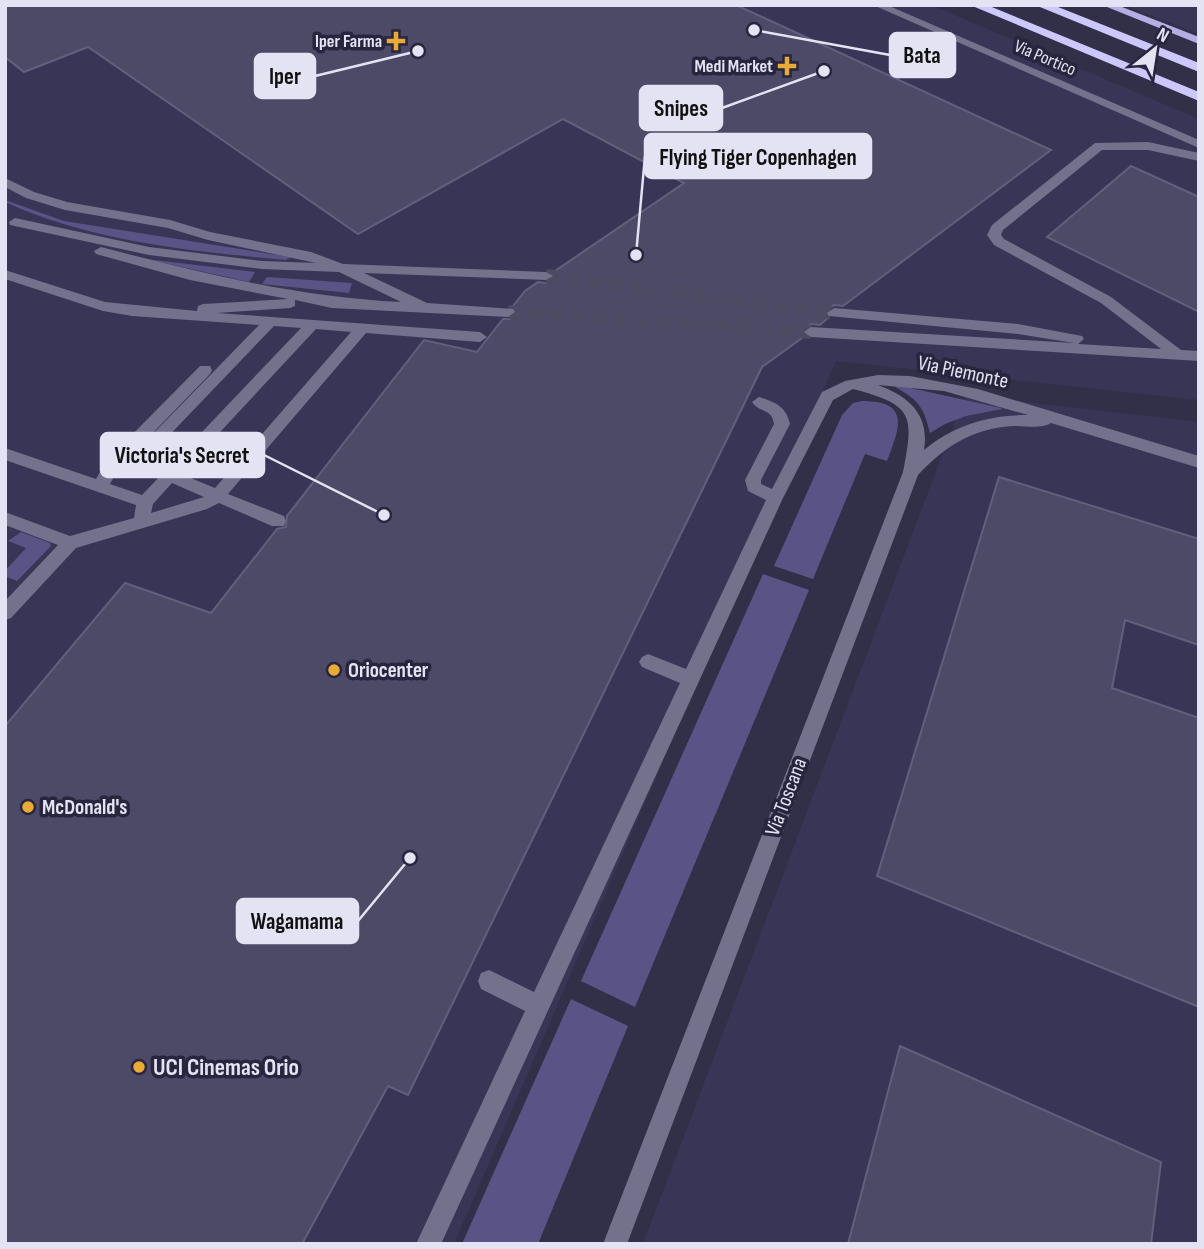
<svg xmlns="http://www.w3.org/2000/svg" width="1204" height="1249" viewBox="0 0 1204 1249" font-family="'Sofia Sans Condensed',sans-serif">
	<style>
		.built { fill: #393556 }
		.green { fill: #5a5386 }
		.building { fill: #4d4a67; stroke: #625f7d; stroke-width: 2 }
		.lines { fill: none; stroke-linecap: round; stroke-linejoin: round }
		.minor-tunnel { stroke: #4d4a63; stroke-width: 14; stroke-dasharray: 14 7; stroke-linecap: butt }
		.minor { fill: #73718b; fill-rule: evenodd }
		.major { fill: #b3aee3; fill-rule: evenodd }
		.highway { fill: #ccc8fc; fill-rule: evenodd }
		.poi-dot { fill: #e9ab37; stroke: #28253e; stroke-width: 2.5 }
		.labels { text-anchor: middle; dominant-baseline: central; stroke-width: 7; stroke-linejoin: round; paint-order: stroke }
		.far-poi-label { font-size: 18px; font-weight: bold; fill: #e4e3f4; stroke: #28253e; text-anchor: end }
		.far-street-label { font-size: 18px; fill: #e4e3f4; stroke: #28253e }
		.street-label { font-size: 21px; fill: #e4e3f4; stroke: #28253e }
		.poi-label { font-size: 21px; font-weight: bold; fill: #e4e3f4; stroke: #28253e; text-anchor: start }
		.near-poi-label { font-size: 24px; font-weight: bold; fill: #e4e3f4; stroke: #28253e; text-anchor: start }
		.leader { fill: none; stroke: #e4e3f4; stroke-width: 2.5 }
		.callout-dot { fill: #e4e3f4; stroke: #28253e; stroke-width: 2.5 }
		.callout { fill: #e4e3f4; stroke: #e4e3f4; stroke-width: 2.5 }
		.callout-label { font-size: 23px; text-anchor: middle; font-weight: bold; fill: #111 }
	</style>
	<rect width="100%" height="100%" fill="#322f49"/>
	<path class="built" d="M5 5H931L1199 119V400L836 361 454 1244H5Z
		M1124 5H1199V35V34Z
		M965 395 1199 422V1244H643Z"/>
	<path class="green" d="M5 200 64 221 291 257 286 260C191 251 93 242 5 202Z
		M146 259 255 272 249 282Z
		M267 277 352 283 349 293 262 284Z
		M897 385 1001 408 1002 409 966 416 945 424 930 433C924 409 920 401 897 388L895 386Z
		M862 401C912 401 899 429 887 461L865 454 813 579 774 566 842 415 853 403Z
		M21 532 50 543 51 546 17 581 5 576V571L26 548 8 541Z
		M763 574 809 590 635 1007 581 981Z
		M571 999 628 1026 538 1244H462Z"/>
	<path class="building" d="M5 5H736L1051 150 843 306 834 305 825 311 828 318 820 325 811 324 802 330 805 336 762 367 408 1095 388 1086 302 1244H5V726L125 583 211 613 277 529 286 527 287 516 424 340 477 352 503 319H510L517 314V311L513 306 525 291 538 282 546 283 554 278 555 275 552 273 684 183 563 119 358 234 88 47 24 72 5 57Z
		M1131 166 1199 197V312L1047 237Z
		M999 477 1199 539V645L1125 620 1112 688 1199 718V1007L877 876Z
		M900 1046 1161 1162 1151 1244H848Z"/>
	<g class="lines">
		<path class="minor-tunnel" d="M546 276 834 313
			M508 312 811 332"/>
		<path class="minor" d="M873 5H887L1199 140V148Z
			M1148 142 1199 153V161L1148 150H1102L1003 230 1001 235 1004 239 1111 297 1181 350 1199 351V361L811 337 804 332 811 327 1074 343 1018 334 829 316 827 313 834 308 1018 324 1082 336 1084 339 1078 344 1161 349 1101 303 994 245 987 235 992 225 1095 143Z
			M5 178 34 192 67 202 170 220 210 232 311 252 343 264 546 272 553 276 546 280 364 273 427 303 513 309 515 312 508 317 332 308 295 300V306L290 308 217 313 480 332 487 337 480 342 366 333 228 494 284 516 286 521 284 526H272L219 503 207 509 76 548 11 618 5 620V601L58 545 5 525V512L70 536 134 518 136 505 5 460V448L96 479 106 461 200 366H210L212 370 210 374 118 469 110 484 142 495 301 328 274 326 158 447 153 449 145 443 148 439 259 325 132 316 103 311 5 279V270L105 302 197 311 198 306 203 304 288 299 190 280 96 254 94 251 101 247C200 273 298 297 401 302L339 272 262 269 149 255 10 225 9 222 15 218 149 247 262 261 316 263 208 240 168 228 65 210 26 198 5 187ZM316 329 351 332 215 488 181 474ZM172 483 204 497 151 513 153 504Z
			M878 375 910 376 978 389 1199 456V468L1051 423C1042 429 1026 426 1014 426 973 428 945 446 918 475L627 1244H603L903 472C914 415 914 405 853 389L833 400 783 498 441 1244H416L525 1011 481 989 478 981 481 973 489 970 534 992 680 683 642 667 639 662 642 657 648 654 686 669 766 500 748 491 745 480 774 424C772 408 759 413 752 402L759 397C775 402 786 406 790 424L761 480V484L772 489 822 392 845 381ZM878 385 944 391 1028 415C988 415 954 425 924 450 930 414 908 396 878 385Z"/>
		<path class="major" d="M1102 5H1117L1199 37V44Z"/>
		<path class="highway" d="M970 5H987L1199 92V101Z
			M1035 5H1053L1199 63V72Z"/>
	</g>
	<g class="poi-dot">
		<path d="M392.5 30.5h7v7h7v7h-7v7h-7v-7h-7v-7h7z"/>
		<path d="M783.5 55.5h7v7h7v7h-7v7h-7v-7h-7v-7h7z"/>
		<circle cx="334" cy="670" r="7"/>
		<circle cx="28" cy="807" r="7"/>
		<circle cx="139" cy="1067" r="7"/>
	</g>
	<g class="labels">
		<g class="far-poi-label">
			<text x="382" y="41">Iper Farma</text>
			<text x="773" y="66">Medi Market</text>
		</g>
		<g class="far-street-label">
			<text transform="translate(1045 58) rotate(23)">Via Portico</text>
		</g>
		<g class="street-label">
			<text transform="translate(963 372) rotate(12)">Via Piemonte</text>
			<text transform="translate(786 797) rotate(-69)">Via Toscana</text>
		</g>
		<g class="poi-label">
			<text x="348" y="670">Oriocenter</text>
			<text x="42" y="807">McDonald's</text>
		</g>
		<g class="near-poi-label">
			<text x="153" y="1067">UCI Cinemas Orio</text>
		</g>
	</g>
	<path class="leader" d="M754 30L890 55M418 51L315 76M824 71L722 108M636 255L645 156M384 515L264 455M410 858L358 921"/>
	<g class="callout-dot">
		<circle cx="754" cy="30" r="7"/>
		<circle cx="418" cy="51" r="7"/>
		<circle cx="824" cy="71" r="7"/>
		<circle cx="636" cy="255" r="7"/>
		<circle cx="384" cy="515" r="7"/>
		<circle cx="410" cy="858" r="7"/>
	</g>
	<g class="callout">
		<rect x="890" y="33" width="65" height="44" rx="7"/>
		<rect x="255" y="54" width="60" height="44" rx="7"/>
		<rect x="640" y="86" width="82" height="44" rx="7"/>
		<rect x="645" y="134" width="226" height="44" rx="7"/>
		<rect x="101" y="433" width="163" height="44" rx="7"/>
		<rect x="237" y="899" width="121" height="44" rx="7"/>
	</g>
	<g class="callout-label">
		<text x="922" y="63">Bata</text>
		<text x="285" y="84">Iper</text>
		<text x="681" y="116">Snipes</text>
		<text x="758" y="165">Flying Tiger Copenhagen</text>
		<text x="182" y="463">Victoria's Secret</text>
		<text x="297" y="929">Wagamama</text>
	</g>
	<rect width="1204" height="1249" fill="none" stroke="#e4e3f4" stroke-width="14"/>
	<g transform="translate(1155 49) rotate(30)" stroke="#28253e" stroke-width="5" paint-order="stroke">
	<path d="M0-5L12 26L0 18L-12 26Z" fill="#e4e3f4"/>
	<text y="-10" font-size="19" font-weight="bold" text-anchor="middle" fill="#e4e3f4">N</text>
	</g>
</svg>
